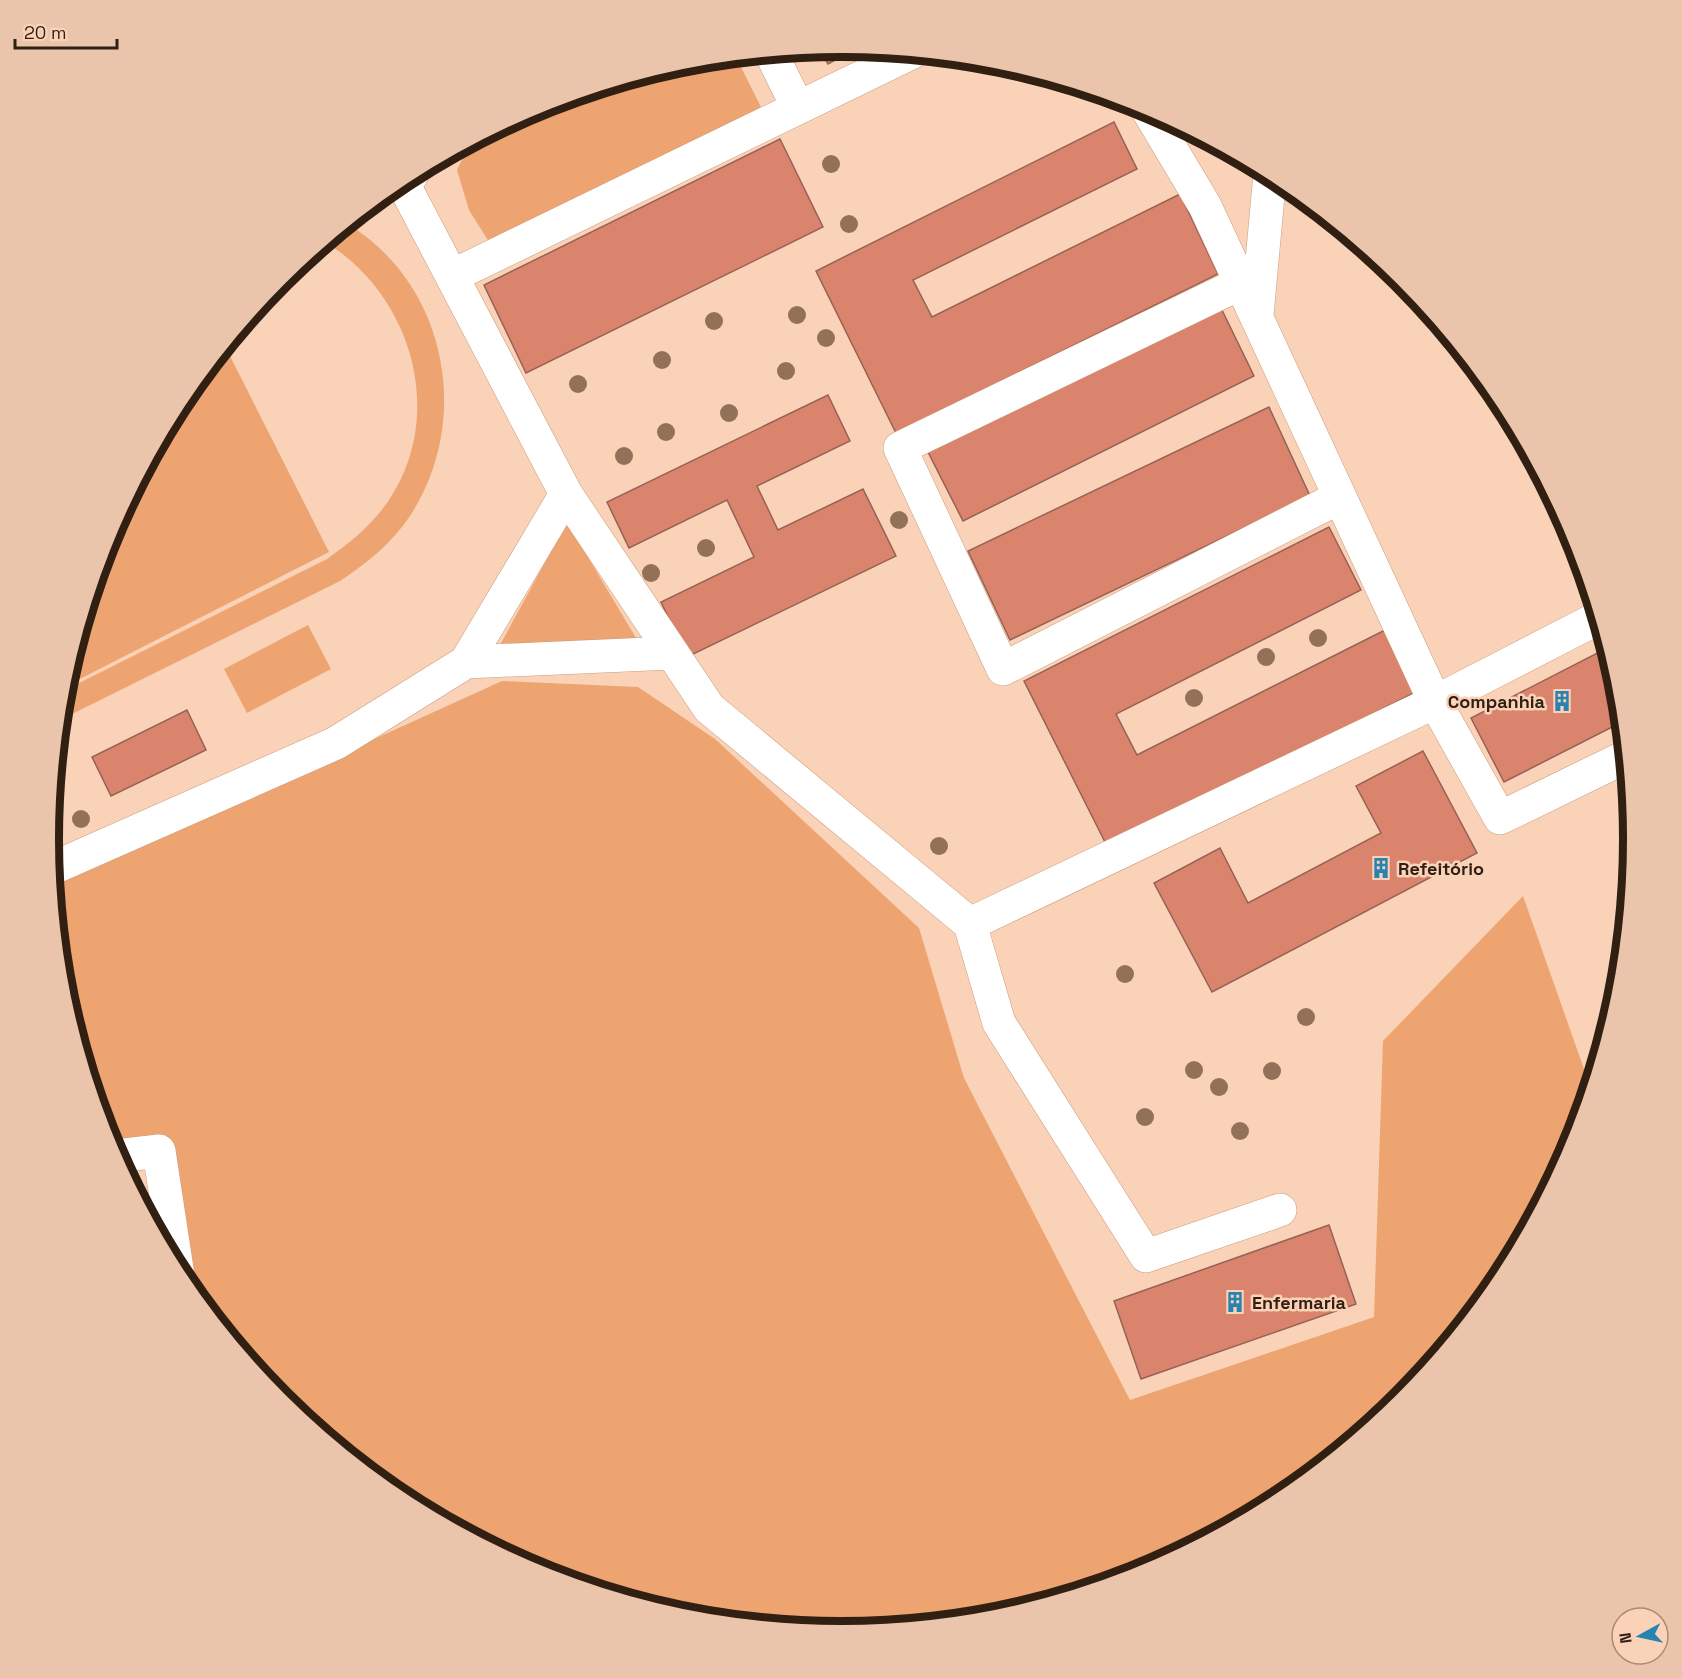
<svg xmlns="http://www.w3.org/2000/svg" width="1682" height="1678" viewBox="0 0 1682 1678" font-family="'Space Grotesk',sans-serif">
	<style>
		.green { fill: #eda470 }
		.building { fill: #da846d; stroke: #966255; stroke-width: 1.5 }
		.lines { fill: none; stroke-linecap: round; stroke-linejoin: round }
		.minor-casing { stroke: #cb9c7d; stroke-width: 34 }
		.minor { stroke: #fff; stroke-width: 33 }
		.tree { fill: #937158 }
		.labels { text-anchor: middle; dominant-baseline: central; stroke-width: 5; stroke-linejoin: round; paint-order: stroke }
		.poi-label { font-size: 18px; font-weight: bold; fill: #311f12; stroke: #fad2b8; text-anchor: start }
		.rim { fill: none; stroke: #311f12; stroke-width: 8 }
	</style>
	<rect width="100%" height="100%" fill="#fad2b8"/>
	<path class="green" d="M736 57 764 113 491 245 469 210 457 170 469 144 547 104 687 62Z
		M348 224C447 285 473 419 410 516 392 543 367 563 340 581L60 720 63 691 327 559C351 542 373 524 389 500 447 413 411 294 325 242Z
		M225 346 329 552 64 687 109 535 182 398Z
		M567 522 639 643 500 645Z
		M308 625 331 669 247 713 224 669Z
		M502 681 638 687 715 739 919 928 964 1078 1130 1400 1374 1317 1383 1041 1523 896 1590 1086 1573 1143 1500 1280 1401 1400 1281 1498 1144 1571 995 1616 841 1631 686 1616 537 1571 400 1498 280 1399 182 1279 159 1151 109 1142 64 993 53 885Z"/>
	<path class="building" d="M841 47 857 48 828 64 819 49Z
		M1114 122 1137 169 913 280 932 317 1180 194 1218 274 896 433 816 271Z
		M780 139 823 227 526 373 484 285Z
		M1220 306 1254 376 963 521 928 452Z
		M828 395 850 441 757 486 778 530 863 489 896 556 687 657 661 602 754 557 727 500 629 548 607 502Z
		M1269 407 1310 496 1010 640 968 551Z
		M1329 527 1361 590 1116 714 1137 755 1385 630 1416 692 1108 848 1024 681Z
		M1607 648 1618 685 1622 722 1504 782 1471 718Z
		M187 710 206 750 111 796 92 757Z
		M1423 751 1477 853 1212 992 1154 883 1220 848 1248 903 1381 833 1356 786Z
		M1329 1225 1356 1304 1141 1379 1114 1301Z"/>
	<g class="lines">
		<defs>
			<path id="minor" d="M771 53 798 108
				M412 174 405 187 566 494 709 708 970 924 999 1023 1146 1256 1280 1210
				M452 276 911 53
				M1241 283 900 448 1003 669 1340 497
				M1257 315 1270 174
				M1598 618 1435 702 1500 818 1625 757
				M466 662 672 653
				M51 869 336 743 466 662 566 494
				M970 924 1435 702 1205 206 1146 107
				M116 1156 159 1151 177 1269"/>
		</defs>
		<use href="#minor" class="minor-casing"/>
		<use href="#minor" class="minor"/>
	</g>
	<g class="tree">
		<circle cx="831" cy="164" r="9"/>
		<circle cx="849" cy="224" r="9"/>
		<circle cx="797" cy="315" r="9"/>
		<circle cx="714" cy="321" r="9"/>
		<circle cx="826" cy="338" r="9"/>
		<circle cx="662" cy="360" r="9"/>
		<circle cx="786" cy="371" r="9"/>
		<circle cx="578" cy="384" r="9"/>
		<circle cx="729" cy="413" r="9"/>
		<circle cx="666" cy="432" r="9"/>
		<circle cx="624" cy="456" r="9"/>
		<circle cx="899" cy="520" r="9"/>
		<circle cx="706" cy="548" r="9"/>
		<circle cx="651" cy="573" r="9"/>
		<circle cx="1318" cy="638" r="9"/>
		<circle cx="1266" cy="657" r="9"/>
		<circle cx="1194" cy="698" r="9"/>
		<circle cx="81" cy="819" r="9"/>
		<circle cx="939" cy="846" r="9"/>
		<circle cx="1125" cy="974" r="9"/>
		<circle cx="1306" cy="1017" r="9"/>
		<circle cx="1194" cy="1070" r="9"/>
		<circle cx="1272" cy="1071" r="9"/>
		<circle cx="1219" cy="1087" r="9"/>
		<circle cx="1145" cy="1117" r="9"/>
		<circle cx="1240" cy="1131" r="9"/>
	</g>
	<defs>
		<symbol id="building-bare" viewBox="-9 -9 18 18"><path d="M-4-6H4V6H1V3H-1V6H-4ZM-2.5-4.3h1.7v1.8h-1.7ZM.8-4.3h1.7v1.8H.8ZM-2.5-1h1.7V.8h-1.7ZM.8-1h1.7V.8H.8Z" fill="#2883b0" stroke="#fad2b8" stroke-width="2.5" paint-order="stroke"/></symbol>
	</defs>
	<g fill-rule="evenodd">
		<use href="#building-bare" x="1547" y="686" width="30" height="30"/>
		<use href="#building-bare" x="1366" y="853" width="30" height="30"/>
		<use href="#building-bare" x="1220" y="1287" width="30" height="30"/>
	</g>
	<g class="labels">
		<g class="poi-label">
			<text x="1545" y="701" text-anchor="end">Companhia</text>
			<text x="1398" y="868">Refeitório</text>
			<text x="1252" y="1302">Enfermaria</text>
		</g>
	</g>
	<path d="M0 0H1682V1678H0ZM59 839a782 782 0 1 1 1564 0a782 782 0 1 1-1564 0Z" fill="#eac4ab" fill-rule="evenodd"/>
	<path class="rim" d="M59 839a782 782 0 1 1 1564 0a782 782 0 1 1-1564 0Z"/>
	<g transform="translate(1640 1636) rotate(262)"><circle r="28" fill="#fad2b8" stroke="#aa8a76" stroke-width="1.5"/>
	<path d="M0-4.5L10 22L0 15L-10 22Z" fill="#2883b0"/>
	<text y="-9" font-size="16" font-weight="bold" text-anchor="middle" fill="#311f12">N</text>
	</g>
	<path d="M15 39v9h102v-9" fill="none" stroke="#311f12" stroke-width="3"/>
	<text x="24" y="39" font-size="18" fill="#311f12" stroke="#fad2b8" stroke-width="4.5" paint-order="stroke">20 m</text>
</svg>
